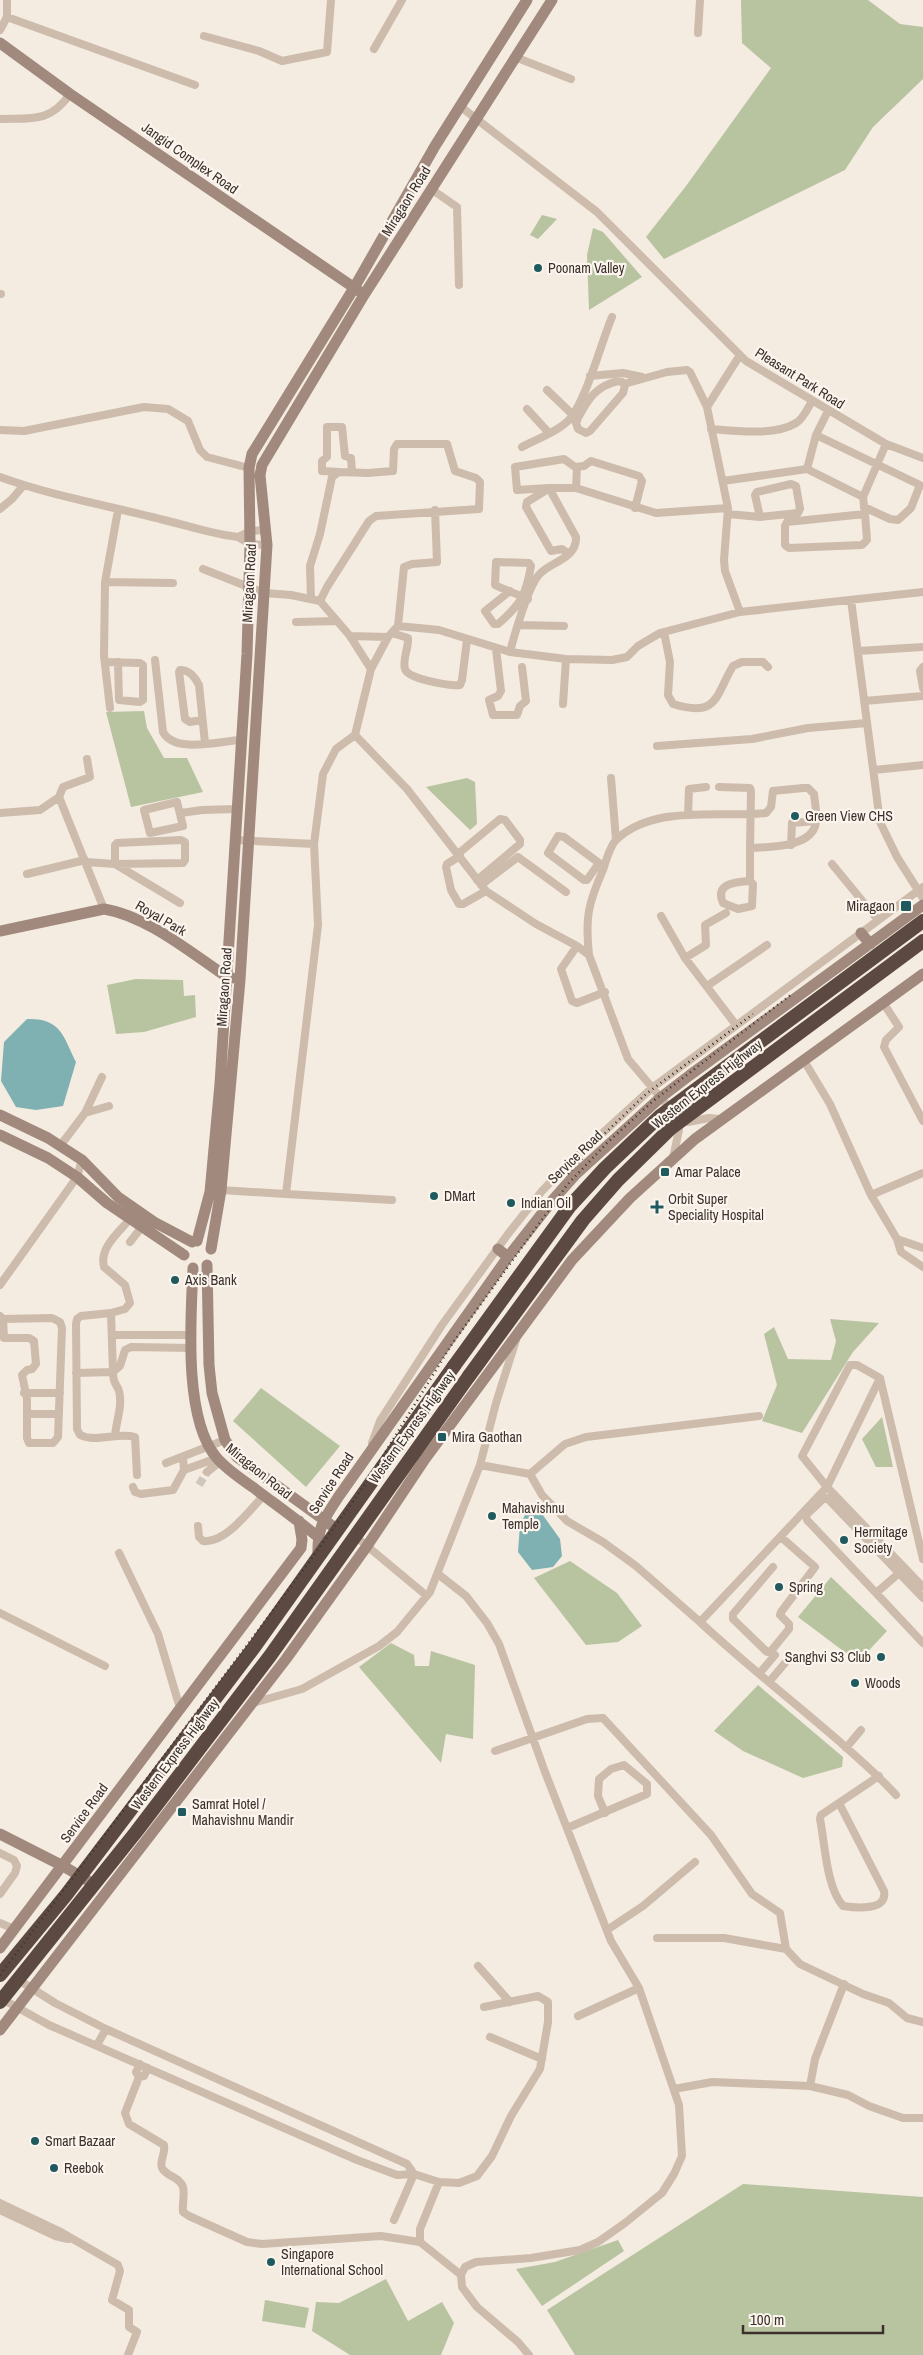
<svg xmlns="http://www.w3.org/2000/svg" width="923" height="2355" viewBox="0 0 923 2355" font-family="'Archivo Narrow',sans-serif">
	<style>
		.green { fill: #b8c4a0 }
		.water { fill: #7fb0b2 }
		.lines { fill: none; stroke-linecap: round; stroke-linejoin: round }
		.street-tunnel { stroke: #cfc6bd; stroke-width: 8; stroke-dasharray: 8 4; stroke-linecap: butt }
		.street { stroke: #cdbbac; stroke-width: 8 }
		.secondary { stroke: #a18a7d; stroke-width: 11 }
		.highway { stroke: #5c4a42; stroke-width: 14 }
		.rail { stroke: #3b302b; stroke-width: 2.5; stroke-dasharray: 1 4; stroke-linecap: butt }
		.highway-bridge { stroke: #5c4a42; stroke-width: 14 }
		.poi-dot { fill: #1f5a5e; stroke: #fbf5ee; stroke-width: 2 }
		.labels { text-anchor: middle; dominant-baseline: central; stroke-width: 4.5; stroke-linejoin: round; paint-order: stroke }
		.street-label { font-size: 14px; fill: #3b302b; stroke: #fbf5ee }
		.poi-label { font-size: 14px; fill: #3b302b; stroke: #fbf5ee; text-anchor: start }
	</style>
	<rect width="100%" height="100%" fill="#f4ebe1"/>
	<path class="green" d="M741 0H868L900 24 923 27V79L873 127 845 170 664 259 646 237 686 186 771 68 742 43Z
		M542 215 557 219 538 239 530 235Z
		M593 228 603 232 642 277 589 310 587 255Z
		M144 711 147 728 164 758H187L203 792 131 807 106 712Z
		M467 778 475 782 477 824 470 830 426 787Z
		M136 979 183 980 184 996 195 995 196 1017 144 1032 116 1034 107 985Z
		M830 1319 879 1323 853 1352 802 1433 762 1421 777 1385 764 1334 774 1327 788 1359 831 1360 836 1341Z
		M261 1388 340 1446 306 1487 233 1421Z
		M882 1417 893 1467H876L862 1439Z
		M570 1561 617 1593 642 1626 618 1642 586 1645 534 1578Z
		M831 1577 887 1631 858 1662 798 1617Z
		M391 1643 414 1655 415 1666H429L431 1651 475 1665 473 1739 446 1734 441 1763 359 1667Z
		M758 1685 843 1757 842 1767 803 1778 743 1751 714 1731Z
		M743 2184 923 2197V2355H575L547 2310Z
		M618 2240 624 2251 542 2306 516 2269 555 2262Z
		M386 2279 408 2321 442 2302 454 2323 441 2355H350L312 2331 316 2302 339 2303Z
		M265 2300 309 2308 305 2328 262 2321Z"/>
	<path class="water" d="M27 1019C61 1018 63 1036 76 1062L63 1106 36 1110 16 1107 1 1081 4 1042Z
		M537 1507 560 1539 562 1556 553 1567 532 1570 518 1552 520 1525 528 1509Z"/>
	<g class="lines">
		<path class="street-tunnel" d="M199 1485 207 1472"/>
		<path class="street" d="M7 17 195 85
			M0 30 7 17V0
			M698 33 700 0
			M204 36 259 51 282 61 327 52 331 0
			M374 49 402 0
			M515 57 571 79
			M461 107 597 212 746 361 886 444 923 458
			M0 119C31 118 50 123 70 94
			M431 189 457 207 459 285
			M0 294H1
			M590 376 623 373 642 377
			M618 381 622 382 625 385 623 393 590 431 586 433 578 429 576 423 578 418C588 399 596 386 618 381Z
			M624 384 667 372 687 370 690 372 707 407 728 508 724 560 725 571 740 612
			M547 390 572 414
			M707 407 740 355
			M527 409 549 433
			M828 411 816 435 807 469 863 497
			M711 429C735 431 775 436 796 423 803 419 808 408 812 401
			M0 430 24 431 144 407 168 409 188 421 200 450 207 457 249 468
			M816 435 920 485 911 508 898 520 890 519 864 507
			M522 447C537 439 557 432 569 420 586 401 601 343 612 317
			M339 472 322 471V461L327 457V427H342L345 456 351 458 352 472
			M0 477C52 496 106 505 160 519 186 525 211 534 238 537
			M723 481 807 469
			M549 488 517 490 515 467 564 459 575 467 584 466 591 461 639 476 642 481 635 508
			M576 488 577 467
			M548 489 527 502 526 507 551 551 562 549 569 554
			M0 509 12 499 23 486
			M728 514 760 517 798 513 800 509 796 486 791 484 757 492 755 495 760 517
			M865 514 867 540 862 545 789 548 785 545V526L787 522 865 514 863 497 886 444
			M265 530 250 531 238 537 250 544 267 545
			M203 569 264 593 291 595 320 601 350 636 388 637
			M105 582 118 510
			M510 591 485 611 494 624H498C520 605 526 596 531 566L529 563 496 562 495 585C505 590 517 594 528 599
			M311 599 310 566 320 534 332 477 339 472 368 473 393 471 394 449 397 444H447L455 471 476 478 480 482 479 509 376 516 369 521 327 587 320 601
			M851 600 880 822 897 857 923 898
			M296 622 337 621
			M518 625 564 626
			M398 626 439 630 510 652 566 659 612 660 627 657 638 646 660 633 740 612 923 592
			M664 632 670 662 668 695 673 704C718 718 715 696 733 666L742 662H763L768 667
			M392 633 408 638C409 647 402 660 405 669 408 679 449 686 460 685L462 680 467 640
			M350 636 371 669 388 637 398 626 404 567 412 564 437 562 435 510
			M496 649 501 691 498 696 489 700 493 715H517L520 706 526 701 522 667
			M858 651 923 647
			M510 652C514 636 528 588 538 576 548 562 577 560 576 537L549 488H576L656 513 728 508
			M155 660 163 732C175 754 219 741 241 740
			M105 662 140 663 143 665V700L140 702 119 700 118 662
			M923 667 920 671 923 688
			M371 669 355 735 407 789 486 891 536 924 577 946 589 955 628 1059 672 1111
			M864 701 923 696
			M563 704 566 659
			M110 708 104 656 105 582 173 583
			M202 720 190 722 185 719 179 672 180 670C190 670 195 677 199 685L205 743
			M355 735 336 749 323 774 314 844 318 925 286 1194 392 1200
			M657 746 752 739 808 728 867 723
			M87 759 90 777 63 787 59 797 104 909
			M874 770 923 765
			M611 778 616 840
			M177 802 183 826 150 833 144 810Z
			M0 813 40 810 59 797
			M181 813 202 810 237 809
			M688 815 689 789 706 787
			M181 840 185 842V860L183 863 115 864V845L117 843Z
			M235 840 314 844
			M791 845 792 823 816 821
			M459 853 500 819 505 820 520 840V844L477 880
			M460 856 447 864 446 867 451 890 459 904H463L486 891
			M86 862 115 864 180 903
			M599 863 587 880H584L548 853 558 836 564 837 599 863 604 867
			M832 864 878 920
			M27 874 85 860
			M750 881 753 884 752 906 738 909 723 903C714 883 737 882 750 881Z
			M750 881V848
			M481 885 518 857 566 892
			M661 916 685 958 736 1025
			M577 946 561 969 572 1001 577 1003 605 992
			M589 955C585 918 588 904 603 870 606 861 610 845 617 839 656 804 718 818 766 813L771 807 773 791 803 788H808L814 794C815 803 817 813 816 822 813 848 768 847 750 848L751 791 750 788 719 787
			M685 958 706 945 705 925 726 913
			M707 986 767 945
			M884 1004 899 1027 886 1040 884 1047 923 1121
			M803 1059 830 1104 871 1195 897 1239 923 1248
			M85 1113 102 1077
			M60 1146 85 1113 109 1106
			M673 1158 679 1130 673 1113 688 1122 709 1118 719 1119
			M221 1190 286 1194
			M871 1195 923 1173
			M897 1239 901 1252 923 1267
			M130 1242 141 1228
			M0 1285 77 1177 82 1160
			M111 1313 81 1316 77 1319 76 1324 77 1429 80 1435C97 1443 117 1432 135 1437L137 1475
			M0 1316 3 1319 52 1318 60 1322 62 1328 58 1437 53 1443H29L27 1438V1399L22 1375 27 1370 32 1369 36 1364 34 1341 29 1338H4L3 1319
			M112 1335H191
			M76 1373 113 1372 111 1313 125 1309 130 1303 125 1285 104 1267C99 1248 118 1233 130 1219
			M880 1378 857 1365H850L802 1456 827 1487 923 1587
			M24 1393H60
			M27 1414H59
			M115 1436C116 1421 123 1406 119 1391 116 1382 113 1385 113 1372L120 1366 125 1350 131 1347 192 1348
			M372 1443 380 1421 442 1325 508 1234 542 1191 562 1170 652 1088 923 887
			M166 1463 225 1440
			M480 1465 530 1474 542 1495 567 1521 603 1542 636 1566 700 1622 827 1487 880 1378 923 1559
			M184 1470 217 1458
			M207 1472 221 1461
			M530 1474 565 1444 586 1437 759 1416
			M133 1487 135 1492 141 1494 173 1490 184 1470 183 1457
			M198 1526 199 1537 203 1541C225 1544 250 1510 264 1495
			M355 1536 427 1596
			M119 1553 158 1634 180 1708
			M773 1567 733 1614V1619L767 1652 771 1651 789 1629V1624L780 1615 781 1612 815 1567 781 1537
			M905 1568 876 1593 807 1520 806 1515 824 1498H827L923 1598
			M438 1574 466 1596 487 1623 499 1644 545 1772 611 1941 639 1988 679 2105 682 2156 674 2174 662 2193 625 2223 598 2242 580 2250 531 2258 476 2262 465 2267 461 2275 462 2287 477 2307 518 2342 529 2355
			M876 1593 923 1643
			M0 1613 105 1666
			M700 1622C745 1664 794 1702 840 1742 860 1760 879 1776 896 1795
			M759 1674 775 1655
			M769 1682 785 1663
			M253 1703 302 1689 379 1646 397 1632 430 1592 480 1465 496 1403 516 1340
			M846 1748 861 1730
			M495 1751 587 1719 603 1718 711 1835 752 1894 780 1913 786 1949 800 1964 863 1994 889 2003 907 2018 923 2022
			M839 1803 884 1891C888 1911 856 1908 843 1906 826 1887 825 1843 820 1819L821 1815 879 1776
			M567 1828 647 1794V1784L624 1765 611 1769 599 1779 598 1796 605 1813
			M0 1853 14 1860 17 1866 15 1873 0 1894
			M0 1923 14 1929
			M607 1930 643 1906 695 1862
			M657 1938H724L786 1949
			M478 1966 510 2002
			M17 1979 55 2003 106 2029 407 2164 414 2174
			M2 1999 49 2025 357 2160 397 2175 414 2174 439 2182 459 2183 477 2176 492 2156 511 2116 540 2069 548 2022V2002L538 1996 484 2007
			M578 2016 639 1988
			M490 2037 542 2059
			M97 2045 106 2029
			M140 2064 136 2072 139 2077 144 2076 148 2068
			M139 2077 125 2113 129 2124 164 2145C166 2152 159 2162 162 2168 167 2177 180 2177 183 2187 185 2195 182 2204 183 2212L189 2216 247 2242 262 2244 381 2236 420 2242
			M810 2086 848 2095 869 2106 903 2118H923
			M674 2089 712 2082 810 2086 815 2059 844 1984
			M439 2182 420 2229V2242L461 2275
			M0 2203 59 2231 118 2265 120 2271 112 2300 129 2310V2327L137 2332 128 2355
			M0 2210 55 2236 68 2239
			M394 2220 414 2174"/>
		<path class="secondary" d="M0 43 70 94 359 291
			M0 931 104 909C147 916 191 953 227 977L232 978
			M861 933 870 944
			M0 1115 48 1138 82 1160 118 1197 154 1222 192 1242
			M0 1135 48 1158 77 1177 107 1203 184 1255
			M197 1241 210 1192 220 1084 247 654 250 544 249 468 252 454 354 288 435 146 527 0
			M211 1249 221 1190 240 980 267 545 260 475 262 465 364 295 552 0
			M498 1249 508 1257
			M207 1265 209 1365 212 1393 225 1440 237 1457 338 1530
			M193 1268C191 1317 183 1417 216 1457 226 1469 241 1479 254 1488 275 1504 296 1519 317 1536
			M318 1556C317 1527 324 1519 339 1496L508 1257 552 1201 575 1175 660 1098 690 1075 923 905
			M0 1834 63 1866 87 1880
			M0 1948 301 1548 302 1540 299 1521
			M0 2030 286 1659 367 1546 425 1459 572 1260 630 1198 695 1139 923 974"/>
		<path class="highway" d="M0 1975 66 1895 255 1646 454 1366
			M0 2002 136 1832 270 1656 469 1376"/>
		<path class="rail" d="M568 1174 601 1137 646 1094 753 1014
			M0 1975 301 1573 367 1482 452 1344 567 1185 608 1142 653 1101 792 994"/>
		<path class="highway-bridge" d="M454 1366 570 1206 605 1168 660 1116 923 921
			M469 1376 583 1220 618 1180 670 1129 923 941"/>
	</g>
	<g class="poi-dot">
		<circle cx="538" cy="268" r="5"/>
		<circle cx="795" cy="816" r="5"/>
		<rect x="900" y="900" width="12" height="12" rx="2.5"/>
		<rect x="660" y="1167" width="10" height="10" rx="2.5"/>
		<circle cx="434" cy="1196" r="5"/>
		<circle cx="511" cy="1203" r="5"/>
		<path d="M654.5 1199.5h5v5h5v5h-5v5h-5v-5h-5v-5h5z"/>
		<circle cx="175" cy="1280" r="5"/>
		<rect x="437" y="1432" width="10" height="10" rx="2.5"/>
		<circle cx="492" cy="1516" r="5"/>
		<circle cx="844" cy="1540" r="5"/>
		<circle cx="779" cy="1587" r="5"/>
		<circle cx="881" cy="1657" r="5"/>
		<circle cx="855" cy="1683" r="5"/>
		<rect x="177" y="1807" width="10" height="10" rx="2.5"/>
		<circle cx="35" cy="2141" r="5"/>
		<circle cx="54" cy="2168" r="5"/>
		<circle cx="271" cy="2262" r="5"/>
	</g>
	<g class="labels">
		<g class="street-label">
			<text transform="translate(190 158) rotate(35)">Jangid Complex Road</text>
			<text transform="translate(406 201) rotate(-58)">Miragaon Road</text>
			<text transform="translate(800 378) rotate(32)">Pleasant Park Road</text>
			<text transform="translate(249 583) rotate(-87)">Miragaon Road</text>
			<text transform="translate(161 918) rotate(30)">Royal Park</text>
			<text transform="translate(224 987) rotate(-86)">Miragaon Road</text>
			<text transform="translate(707 1084) rotate(-38)">Western Express Highway</text>
			<text transform="translate(575 1157) rotate(-44)">Service Road</text>
			<text transform="translate(412 1427) rotate(-54)">Western Express Highway</text>
			<text transform="translate(259 1471) rotate(39)">Miragaon Road</text>
			<text transform="translate(331 1483) rotate(-57)">Service Road</text>
			<text transform="translate(175 1754) rotate(-53)">Western Express Highway</text>
			<text transform="translate(84 1813) rotate(-54)">Service Road</text>
		</g>
		<g class="poi-label">
			<text x="548" y="268">Poonam Valley</text>
			<text x="805" y="816">Green View CHS</text>
			<text x="895" y="906" text-anchor="end">Miragaon</text>
			<text x="675" y="1172">Amar Palace</text>
			<text x="444" y="1196">DMart</text>
			<text x="668" y="1199">Orbit Super<tspan x="668" dy="16">Speciality Hospital</tspan></text>
			<text x="521" y="1203">Indian Oil</text>
			<text x="185" y="1280">Axis Bank</text>
			<text x="452" y="1437">Mira Gaothan</text>
			<text x="502" y="1508">Mahavishnu<tspan x="502" dy="16">Temple</tspan></text>
			<text x="854" y="1532">Hermitage<tspan x="854" dy="16">Society</tspan></text>
			<text x="789" y="1587">Spring</text>
			<text x="871" y="1657" text-anchor="end">Sanghvi S3 Club</text>
			<text x="865" y="1683">Woods</text>
			<text x="192" y="1804">Samrat Hotel /<tspan x="192" dy="16">Mahavishnu Mandir</tspan></text>
			<text x="45" y="2141">Smart Bazaar</text>
			<text x="64" y="2168">Reebok</text>
			<text x="281" y="2254">Singapore<tspan x="281" dy="16">International School</tspan></text>
		</g>
	</g>
	<path d="M743 2325v8h140v-8" fill="none" stroke="#3b302b" stroke-width="2.5"/>
	<text x="750" y="2325" font-size="15" fill="#3b302b" stroke="#fbf5ee" stroke-width="4" paint-order="stroke">100 m</text>
</svg>
